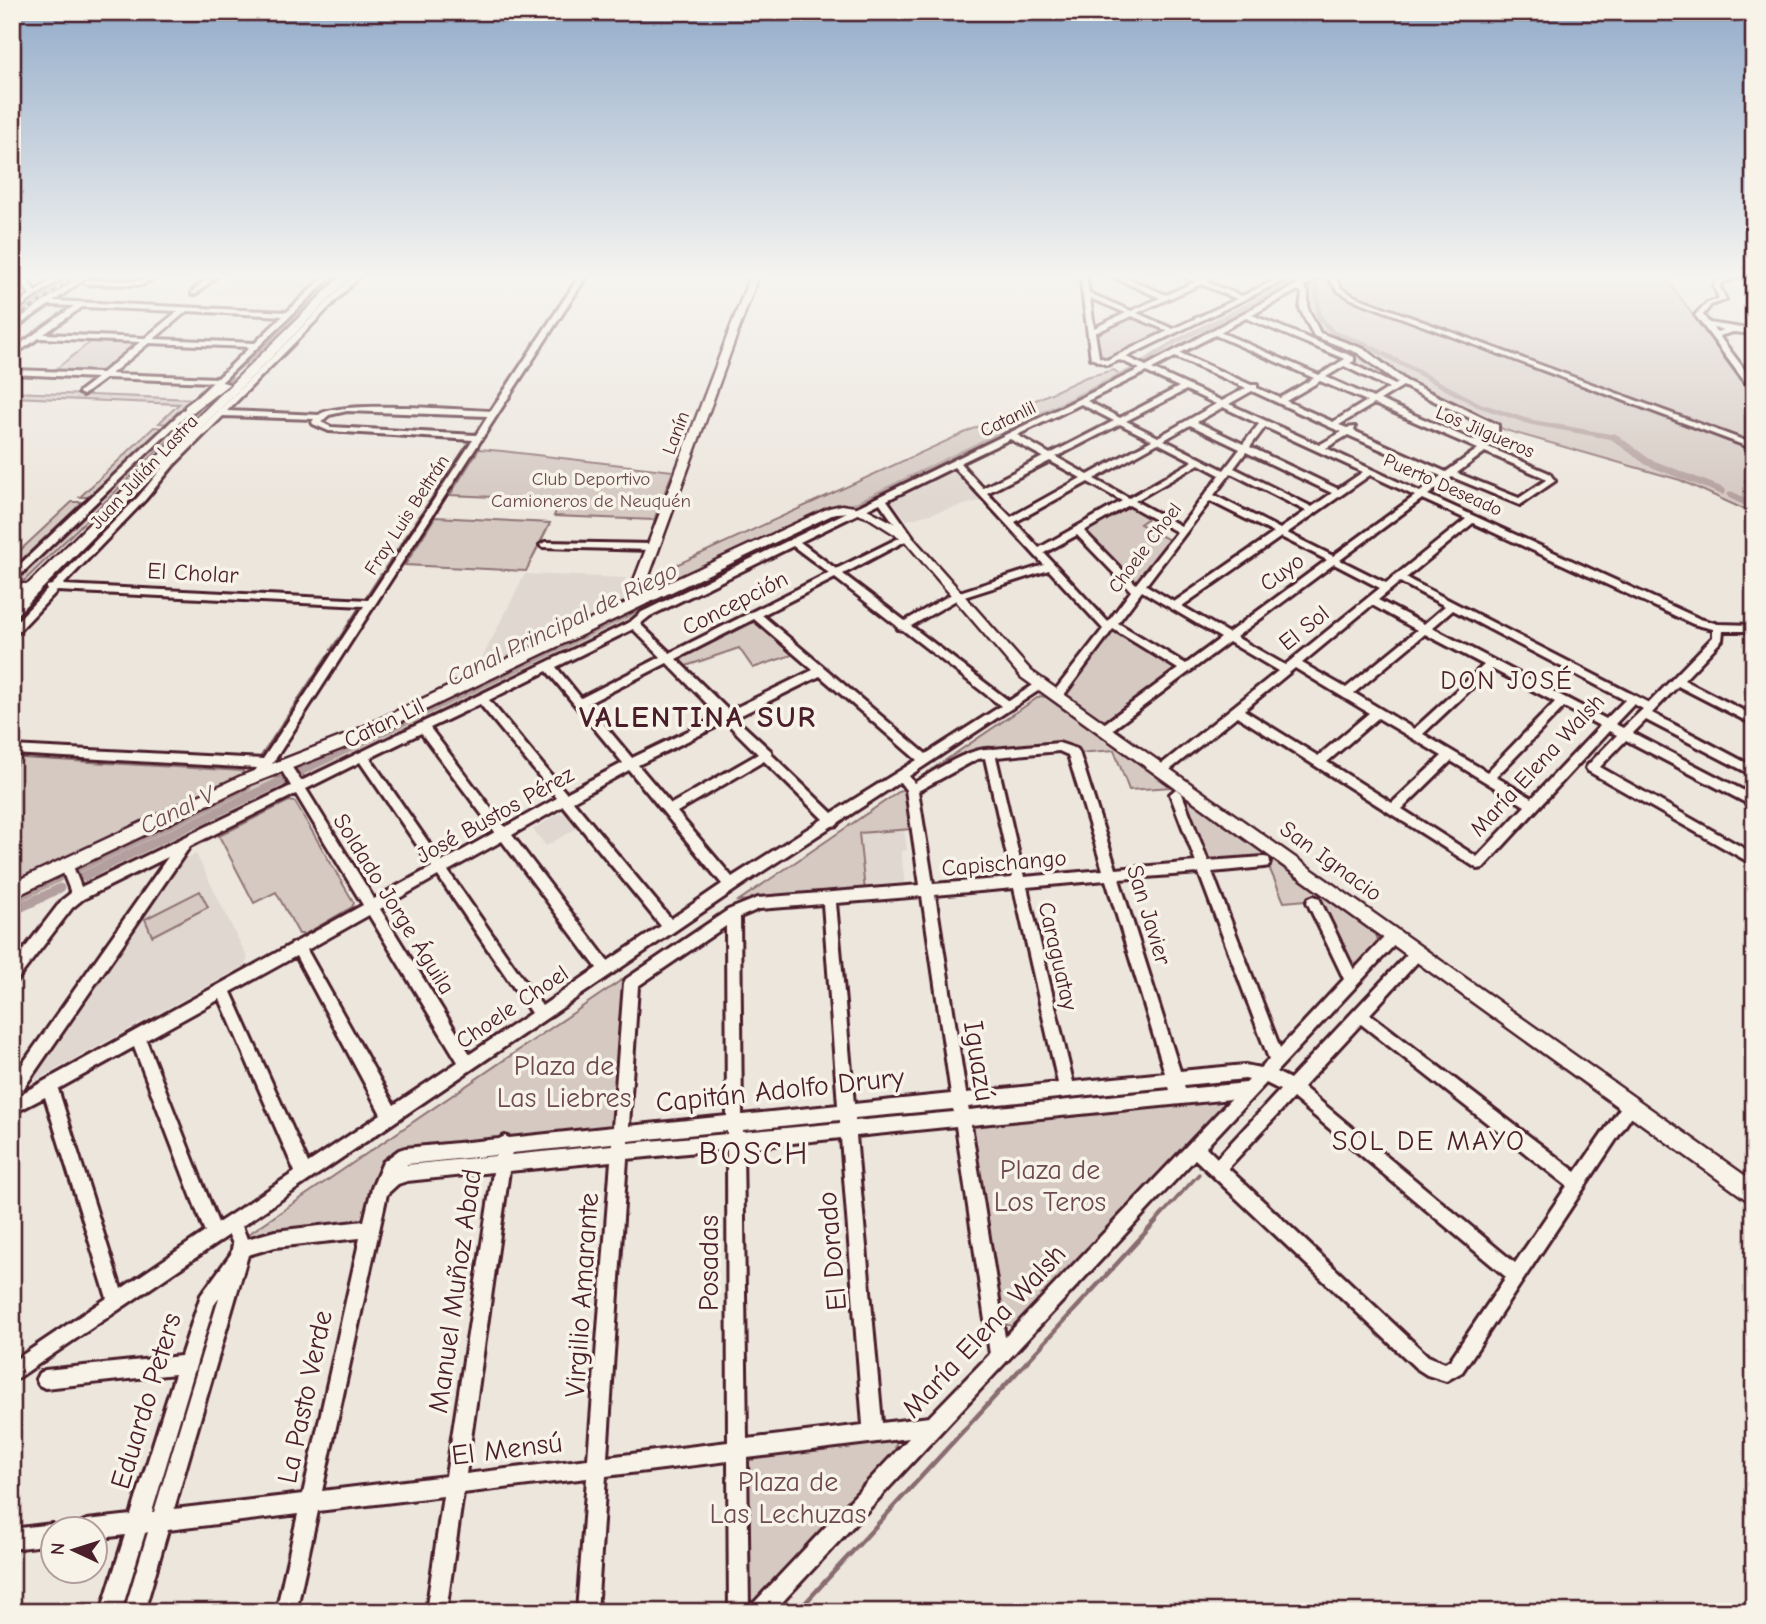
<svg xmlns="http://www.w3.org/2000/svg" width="1766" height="1624" viewBox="0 0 1766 1624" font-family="'Comic Neue',sans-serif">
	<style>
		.built { fill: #e0d7d0 }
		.green { fill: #d5c9c2; stroke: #907476; stroke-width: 2 }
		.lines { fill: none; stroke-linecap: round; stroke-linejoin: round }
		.stream-far3 { stroke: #896c6f; stroke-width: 2 }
		.stream-far2 { stroke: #896c6f; stroke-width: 2.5 }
		.stream-far1 { stroke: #896c6f; stroke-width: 3.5 }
		.stream { stroke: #896c6f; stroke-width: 4.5 }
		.canal-far3 { stroke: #b39f9d; stroke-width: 5 }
		.canal-far2 { stroke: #b39f9d; stroke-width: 7 }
		.canal-far1 { stroke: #b39f9d; stroke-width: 9 }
		.canal { stroke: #b39f9d; stroke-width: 10 }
		.minor-casing { stroke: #4a1f2b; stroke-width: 6 }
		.major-casing { stroke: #4a1f2b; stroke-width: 5 }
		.highway-casing { stroke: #4a1f2b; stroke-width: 5 }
		.minor { fill: #f7f3e8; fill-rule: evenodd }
		.major { fill: #f7f3e8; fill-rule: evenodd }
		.highway { fill: #f7f3e8; fill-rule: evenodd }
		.rail-casing { stroke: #4a1f2b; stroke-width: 3.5 }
		.rail { stroke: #f7f3e8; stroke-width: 2; stroke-dasharray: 4.5; stroke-linecap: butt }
		.labels { text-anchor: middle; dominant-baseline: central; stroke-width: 7; stroke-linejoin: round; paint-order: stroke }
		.far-street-label { font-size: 19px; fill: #4a1f2b; stroke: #f7f3e8 }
		.far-park-label { font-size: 19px; fill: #6d4a51; stroke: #f7f3e8 }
		.street-label { font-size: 23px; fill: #4a1f2b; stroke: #f7f3e8 }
		.water-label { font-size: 24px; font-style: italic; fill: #6f4c53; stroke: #f7f3e8 }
		.quarter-label { font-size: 26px; letter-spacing: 2px; fill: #4a1f2b; stroke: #f7f3e8 }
		.near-street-label { font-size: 28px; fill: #4a1f2b; stroke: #f7f3e8 }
		.near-park-label { font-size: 28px; fill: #6d4a51; stroke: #f7f3e8 }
		.near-neighbourhood-label { font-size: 28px; letter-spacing: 2px; fill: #4a1f2b; stroke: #f7f3e8 }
		.district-label { font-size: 30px; font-weight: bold; letter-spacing: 2px; fill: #4a1f2b; stroke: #f7f3e8 }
		.near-quarter-label { font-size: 32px; letter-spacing: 2px; fill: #4a1f2b; stroke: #f7f3e8 }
	</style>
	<rect width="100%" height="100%" fill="#ece6dd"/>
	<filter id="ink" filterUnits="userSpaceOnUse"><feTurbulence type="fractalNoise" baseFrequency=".0143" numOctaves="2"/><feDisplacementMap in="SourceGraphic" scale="14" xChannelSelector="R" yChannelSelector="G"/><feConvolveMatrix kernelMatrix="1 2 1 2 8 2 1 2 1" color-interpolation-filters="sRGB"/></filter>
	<g filter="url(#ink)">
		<path class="built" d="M238 274H323L324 275 299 298 214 295Z
			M951 470H956L983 500 907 520 891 500 892 496Z
			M525 574 626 578 622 588 627 589 622 604 474 674Z
			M560 813 565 814 577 828 546 846 533 829Z
			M904 829 907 850 901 851 905 885 864 888 859 833Z
			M196 854 248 959 244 966 35 1081 30 1078 181 860Z"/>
		<path class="green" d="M68 274H87L12 327V313Z
			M333 274H339L250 360 210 393Z
			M1334 274H1663L1754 399V443L1361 298 1345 290Z
			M1323 278C1332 280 1339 294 1351 299L1754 451V474L1745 481 1754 485V514L1680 480 1505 430 1457 403 1406 382 1363 350 1316 330 1306 307 1310 286Z
			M1132 316 1169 332 1108 361 1099 357 1096 332Z
			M93 340 140 343 104 373 52 372Z
			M1328 341 1356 350 1399 383 1391 385 1350 364 1356 359 1321 343Z
			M1114 370 1120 375 855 504 829 509 659 588 648 587 652 576 1086 377Z
			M233 377 25 580 14 582 195 407Z
			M12 392 193 399 167 424 159 423 179 404 12 397Z
			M154 427 163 428 88 497H80Z
			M479 449 502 451 673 471 654 520 554 516 561 500 450 495Z
			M72 502H83L12 569V558Z
			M1131 505 1151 516 1140 524 1171 541 1137 583 1132 581 1084 531Z
			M833 512H844L630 623 311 777H305L296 769 299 765Z
			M435 517 550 523 526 571 405 565Z
			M754 622 795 654 753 668 739 648 683 667 680 664 683 657Z
			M1113 630 1177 669 1108 720 1102 721 1065 693Z
			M1040 696 1046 697 1172 787 1129 790 1114 750 1079 753 1074 747 1062 744 989 749 960 757 918 784 909 801 912 829 859 833 865 891 738 901Z
			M22 758 243 771V775L18 881C13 867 8 850 16 837L12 836V769Z
			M282 777 287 783 280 792 87 885 82 883 77 867 263 778Z
			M1181 793 1376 934 1379 944 1360 965 1347 961 1318 899 1284 902 1265 858 1208 859Z
			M289 801 295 802 354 903 352 907 305 934H299L276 892 254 903 219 836Z
			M200 891 208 907 152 936 145 919Z
			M626 977 616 1116 611 1128 418 1149 379 1176 366 1214 359 1222 248 1237 247 1235Z
			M1226 1098 1225 1106 1019 1322 1012 1326 1004 1324 969 1124Z
			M891 1439 896 1442 895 1451 755 1600 748 1602 742 1463 747 1457Z"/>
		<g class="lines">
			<path class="stream-far3" d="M576 279 579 274
				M567 293 575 281
				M546 324 565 296
				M535 342 544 328
				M513 375 533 345
				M489 412 511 378
				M473 436 487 415
				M385 568 470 440
				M364 600 381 574
				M336 643 358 609"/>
			<path class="stream-far2" d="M331 650 337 641
				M260 758 327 656"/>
			<path class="stream-far1" d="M1156 1221 1199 1174"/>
			<path class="stream" d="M797 1612 1157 1220"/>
			<path class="canal-far3" d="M1316 281 1319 317 1333 333 1363 343 1479 405 1530 422 1618 438
				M1143 363 1173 343 1310 274
				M993 438 1134 369"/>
			<path class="canal-far2" d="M1614 437 1648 462 1722 491
				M1731 495 1754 506
				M853 507 996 437
				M567 643 843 511"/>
			<path class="canal-far1" d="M298 772 571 641
				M79 868 247 787
				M84 876 286 779
				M13 900 58 878
				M36 900 60 888"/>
			<path class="canal" d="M12 900 17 898
				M12 911 40 898"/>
			<defs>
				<path id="minor" d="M17 274H24L35 292 60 274H68L12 313V308L30 295Z
					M83 274H91L54 301 287 312 327 274H334L15 580 12 581V572L213 382 106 378 83 395 79 393 80 391 97 378 12 374V370L102 373 140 342 39 338 12 356V350L74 306 49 305 12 330V324ZM82 307 178 311 145 338 44 334ZM187 311 283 316 255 343 154 339ZM149 343 250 347 218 378 111 374Z
					M152 274H161L142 285 87 284 84 282 87 280 141 281Z
					M211 274H219L196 294H192V292Z
					M355 274H362L227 411 319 415C337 400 462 410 491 411L581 274H588L263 778H255L253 775 257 768 12 754V746L263 759 364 606 57 591 16 634 12 635V626L47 590V586L52 585 139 496 167 462ZM347 411 488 416 476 435 331 427 321 422 329 415ZM223 416 314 419 312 422 313 424 329 431 473 440 368 600 63 585 145 500 173 466Z
					M1080 274H1086L1089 293 1131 311 1160 298 1107 274H1117L1166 295 1195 282 1178 274H1188L1200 279 1211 274H1220L1206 282 1242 296 1288 274H1297L1126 357 1146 366 1316 274H1332L1342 289 1356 297 1754 444V449L1352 299 1338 291 1325 274 1303 287 1308 292V309L1320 333 1364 349 1406 381 1498 425V432L1481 444 1549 473 1555 481 1520 505 1452 477 1428 495 1700 619 1718 624 1754 625V631H1723L1722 640 1684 680 1754 716V725L1678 686 1652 713 1754 767V776L1646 720 1633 733 1754 796V807L1626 740 1600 767 1754 854V865L1588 771 1586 768 1588 765 1617 735 1609 731 1483 868 1478 869 1237 716 1166 773H1158L1156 770 1158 767 1278 671 1229 642 1109 732H1101L1099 729 1101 726 1178 669 1113 629 1061 699H1053L1051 696 1053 693 1103 629 1049 570 958 599 911 626 1009 701 1038 682H1046L1047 685 909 776 914 783C935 771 971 746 993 749L1059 743 1077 749 1079 752 1116 869 1196 862 1170 794 1176 789 1182 794 1208 861 1264 857 1269 858 1270 862 1269 866 1264 867 1212 872 1280 1048 1344 979 1307 902 1309 898 1314 896 1319 898 1354 970 1389 932 1394 930 1399 932 1401 936 1399 940 1276 1072 1290 1079 1412 949 1417 947 1422 949 1424 953 1422 957 1370 1014 1576 1172 1625 1101 1630 1099 1635 1101 1638 1106 1635 1111 1462 1372 1446 1381 1427 1375 1416 1368 1195 1159 773 1612H729L728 1461 606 1476 597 1612H577L587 1478 463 1493 446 1612H426L443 1496 318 1511 296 1612H276L298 1514 168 1530 144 1612H124L148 1532 145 1533 121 1612H101L125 1535 94 1539V1530H77L80 1523 87 1520 131 1515 175 1374 45 1388 39 1385 36 1379 39 1373 45 1370 181 1356 201 1295 231 1254 233 1244 229 1235 12 1382V1362L107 1298 45 1097 12 1114V1079L168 857 83 899 72 908 17 980 12 982V965L62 900 71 893 60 865 61 861H71L81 887 291 786 279 766 281 763H289L301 781 630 622 642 612 1140 369 1120 360 1107 365 1091 358ZM1201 284 1237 299 1173 329 1137 313ZM1298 290 1302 293 1300 309 1314 336 1358 353 1398 383 1395 385 1350 363 1354 361V357L1252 315ZM1090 298 1126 313 1094 328ZM1132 316 1168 331 1107 360 1099 357 1095 333ZM1246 318 1345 359 1319 375 1220 332ZM1215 335 1314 378 1280 398 1257 388V385H1251L1180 353ZM1175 357 1246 388 1222 401 1152 369ZM1344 366 1389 388 1373 398 1326 377ZM1146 372 1179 387 1120 418 1087 401ZM1320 381 1367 401 1333 422 1286 401ZM1403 386 1491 428V429L1474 441 1380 400ZM1186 390 1216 404 1158 437 1126 421ZM1252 391 1330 427 1342 432 1319 445 1229 404ZM1081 404 1114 421 1050 454 1017 435ZM1374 404 1478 449 1446 472 1354 431 1355 427 1347 428 1339 425ZM1223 407 1259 424 1243 444 1197 422ZM1120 424 1152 440 1088 475 1056 457ZM1190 425 1240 449 1224 470 1164 440ZM1265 427 1363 472 1338 489 1250 447ZM1348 435 1441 476 1420 492 1326 448ZM1010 439 1043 457 983 488 960 463ZM1158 443 1193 461 1129 498 1094 479ZM1246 452 1332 493 1312 507 1234 468ZM1485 452 1543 477 1546 480 1519 498 1457 473ZM1050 461 1081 478 1011 517 987 493ZM1199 464 1220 475 1181 526 1135 501ZM954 467 1044 565 950 595 905 621 843 574 913 537 887 500ZM1231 473 1306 511 1280 529 1214 495ZM1370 475 1415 496 1333 556 1287 533ZM1088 482 1122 501 1039 548 1015 522ZM1422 499 1466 519 1386 583 1340 560ZM1210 501 1274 533 1174 602 1146 585ZM880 503 903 536 836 569 800 542ZM1129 505 1177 532 1136 584 1084 531ZM1473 523 1693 624 1713 629V637L1649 703 1406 578ZM1077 535 1131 591 1108 622 1044 553ZM1281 537 1327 560 1228 633 1182 606ZM793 546 829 573 670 653 640 624 650 616ZM1334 564 1380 588 1285 665 1236 637ZM835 578 897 626 898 629 903 630 1001 706 926 754 762 615ZM1400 582 1445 606 1424 624 1378 600ZM1142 591 1221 638 1186 664 1118 623ZM1372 605 1417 630 1346 688 1302 663ZM1453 610 1625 700 1606 719 1432 628ZM754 619 813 670 729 711 676 659ZM633 629 661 657 581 698 556 667ZM1425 634 1484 665 1414 729 1354 693ZM667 663 719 716 632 758 587 704ZM1295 668 1369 713 1318 756 1244 710ZM1492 669 1555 702 1487 772 1423 734ZM547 671 623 763 566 793 489 700ZM820 676 917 760 832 813 772 755 771 751 735 718ZM480 704 557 798 505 827 430 728ZM1634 704 1643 709 1623 728 1615 724ZM1564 707 1600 726 1532 798 1496 777ZM1378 718 1442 756 1392 803 1327 762ZM726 722 758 754 671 804 638 765ZM421 733 495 832 442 862 370 758ZM1059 751 1068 755 1103 870 1024 877 996 757ZM985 758 1012 878 933 884 918 791 977 759ZM764 761 823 819 732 877 677 812ZM1451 761 1525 806 1477 857 1402 809ZM360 762 432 867 374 899 306 789ZM629 770 722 884 671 919 573 801ZM900 782 906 790 920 885 758 898 728 910 626 979 624 983 613 1127 509 1138 505 1136 499 1139 405 1148 399 1150 383 1162 372 1188 364 1221 275 1231 247 1239 242 1226 751 879 832 826 837 825 839 822ZM296 794 363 905 19 1095 190 846ZM563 806 661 926 608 961 512 835ZM502 841 597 968 542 1006 448 871ZM1199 873 1269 1059 1260 1068 1245 1065 1180 1071 1119 879ZM438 876 531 1013 470 1054 380 909ZM1106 880 1165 1073 1073 1082 1027 887ZM1014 888 1058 1083 966 1093 935 895ZM922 896 951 1094 854 1104 836 903ZM823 904 838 1105 742 1115 740 917 759 909ZM369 915 458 1062 394 1105 307 950ZM726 926 727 1116 629 1126 638 986ZM296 956 381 1114 308 1163 231 992ZM220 999 295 1172 218 1223 146 1040ZM1361 1024 1567 1186 1515 1263 1303 1087ZM134 1047 205 1232 121 1289 58 1089ZM1245 1079 1249 1080 1246 1083 1185 1089 1184 1085ZM1266 1083 1280 1090 1217 1158 1206 1147ZM1169 1087 1170 1090 969 1110 968 1107ZM1293 1098 1506 1277 1450 1360 1445 1363 1428 1356 1228 1168ZM1231 1099 1005 1337 971 1125ZM953 1109 954 1112 855 1121V1118ZM840 1120V1123L743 1132V1130ZM956 1126 990 1354 929 1417 882 1423 856 1136ZM727 1131V1134L628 1143V1141ZM841 1138 863 1425 747 1439 743 1148ZM612 1143V1145L511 1155 512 1153ZM727 1149 728 1442 607 1457 627 1159ZM496 1155 495 1156 406 1165 408 1164ZM611 1161 588 1459 466 1474 509 1171ZM493 1172 446 1476 322 1491 387 1194 398 1184 407 1181ZM360 1238 303 1494 174 1509 248 1255 275 1247ZM219 1298 154 1512H152L214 1305ZM909 1438 752 1605 749 1611 747 1458Z
					M1734 274H1754V277L1737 278 1721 283 1720 287 1726 300 1711 305 1703 315 1709 323 1754 330V334L1733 332 1719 336 1754 382V390H1751L1695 315 1707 303 1719 299 1714 287 1716 281ZM1713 328 1724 330 1716 332Z
					M545 542 652 544 657 547 652 550 542 547 540 545Z
					M52 1524 60 1530H52V1544L12 1549V1529Z"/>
				<path id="major" d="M751 274H759L642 595 829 508 842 505 867 509 905 529 1031 671 1754 1182V1205L1021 677 904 540 869 518 852 512 836 513 356 743 251 784 12 898V883L241 776 346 735 630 601V591Z
					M12 584H33L39 588 33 592H12Z"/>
				<path id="highway" d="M343 274H354L18 613 12 614V600Z
					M219 381 229 384 193 412H185V406Z"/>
			</defs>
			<use href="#minor" class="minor-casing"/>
			<use href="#major" class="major-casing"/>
			<use href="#highway" class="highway-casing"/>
			<use href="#minor" class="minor"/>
			<use href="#major" class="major"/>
			<use href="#highway" class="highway"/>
			<defs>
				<path id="rail" d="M12 321 79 274"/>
			</defs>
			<use href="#rail" class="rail-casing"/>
			<use href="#rail" class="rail"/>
		</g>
	</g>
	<linearGradient id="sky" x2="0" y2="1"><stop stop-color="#93acca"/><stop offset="0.55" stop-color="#f6f4f0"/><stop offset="1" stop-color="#f6f4f0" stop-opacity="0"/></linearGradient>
	<rect width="1766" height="502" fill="url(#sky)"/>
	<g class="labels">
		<g class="far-street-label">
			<text transform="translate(1008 419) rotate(-26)">Catanlil</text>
			<text transform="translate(1485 432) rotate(23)">Los Jilgueros</text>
			<text transform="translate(676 433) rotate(-69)">Lanín</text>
			<text transform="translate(144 472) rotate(-47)">Juan Julián Lastra</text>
			<text transform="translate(1443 485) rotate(24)">Puerto Deseado</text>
			<text transform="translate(407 515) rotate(-57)">Fray Luis Beltrán</text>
			<text transform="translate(1145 548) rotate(-53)">Choele Choel</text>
		</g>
		<g class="far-park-label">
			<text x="591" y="479">Club Deportivo<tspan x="591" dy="22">Camioneros de Neuquén</tspan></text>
		</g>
		<g class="street-label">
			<text transform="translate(1282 572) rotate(-36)">Cuyo</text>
			<text transform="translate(193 573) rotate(3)">El Cholar</text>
			<text transform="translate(735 603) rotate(-27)">Concepción</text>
			<text transform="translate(1304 628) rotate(-39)">El Sol</text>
			<text transform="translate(384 723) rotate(-26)">Catan Lil</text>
			<text transform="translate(1537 765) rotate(-47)">María Elena Walsh</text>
			<text transform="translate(495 815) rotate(-29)">José Bustos Pérez</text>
			<text transform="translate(1331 861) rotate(36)">San Ignacio</text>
			<text transform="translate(1004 863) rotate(-5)">Capischango</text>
			<text transform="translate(394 904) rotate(58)">Soldado Jorge Águila</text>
			<text transform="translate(1149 915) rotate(73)">San Javier</text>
			<text transform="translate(1058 956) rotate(77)">Caraguatay</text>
			<text transform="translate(512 1007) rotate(-34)">Choele Choel</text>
		</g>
		<g class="water-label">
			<text transform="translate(562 624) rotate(-26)">Canal Principal de Riego</text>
			<text transform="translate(177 810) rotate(-26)">Canal V</text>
		</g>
		<g class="quarter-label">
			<text x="1507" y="681">DON JOSÉ</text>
		</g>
		<g class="near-street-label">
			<text transform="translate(979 1061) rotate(81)">Iguazú</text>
			<text transform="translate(780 1090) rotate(-6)">Capitán Adolfo Drury</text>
			<text transform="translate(832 1251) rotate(-95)">El Dorado</text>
			<text transform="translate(709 1263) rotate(-90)">Posadas</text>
			<text transform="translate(455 1291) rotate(-82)">Manuel Muñoz Abad</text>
			<text transform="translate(582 1295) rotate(-86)">Virgilio Amarante</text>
			<text transform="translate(984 1331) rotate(-47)">María Elena Walsh</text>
			<text transform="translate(305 1397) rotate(-78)">La Pasto Verde</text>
			<text transform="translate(146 1401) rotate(-73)">Eduardo Peters</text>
			<text transform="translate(507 1449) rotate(-7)">El Mensú</text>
		</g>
		<g class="near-park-label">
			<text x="564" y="1066">Plaza de<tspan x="564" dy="32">Las Liebres</tspan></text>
			<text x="1050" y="1170">Plaza de<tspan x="1050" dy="32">Los Teros</tspan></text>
			<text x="788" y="1482">Plaza de<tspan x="788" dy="32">Las Lechuzas</tspan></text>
		</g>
		<g class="near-neighbourhood-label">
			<text x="1429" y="1141">SOL DE MAYO</text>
		</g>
		<g class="district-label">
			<text x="698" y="717">VALENTINA SUR</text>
		</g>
		<g class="near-quarter-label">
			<text x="754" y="1153">BOSCH</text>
		</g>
	</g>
	<rect width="1766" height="1624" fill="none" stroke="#f7f3e8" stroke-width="42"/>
	<rect x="21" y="21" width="1724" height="1582" fill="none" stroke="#4a1f2b" stroke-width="2.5" filter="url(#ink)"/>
	<g transform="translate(74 1550) rotate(274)"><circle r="33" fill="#f7f3e8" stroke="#b29e9c" stroke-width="2"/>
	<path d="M0-5L12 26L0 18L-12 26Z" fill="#4a1f2b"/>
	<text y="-10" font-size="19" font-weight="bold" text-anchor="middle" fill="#4a1f2b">N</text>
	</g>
</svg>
